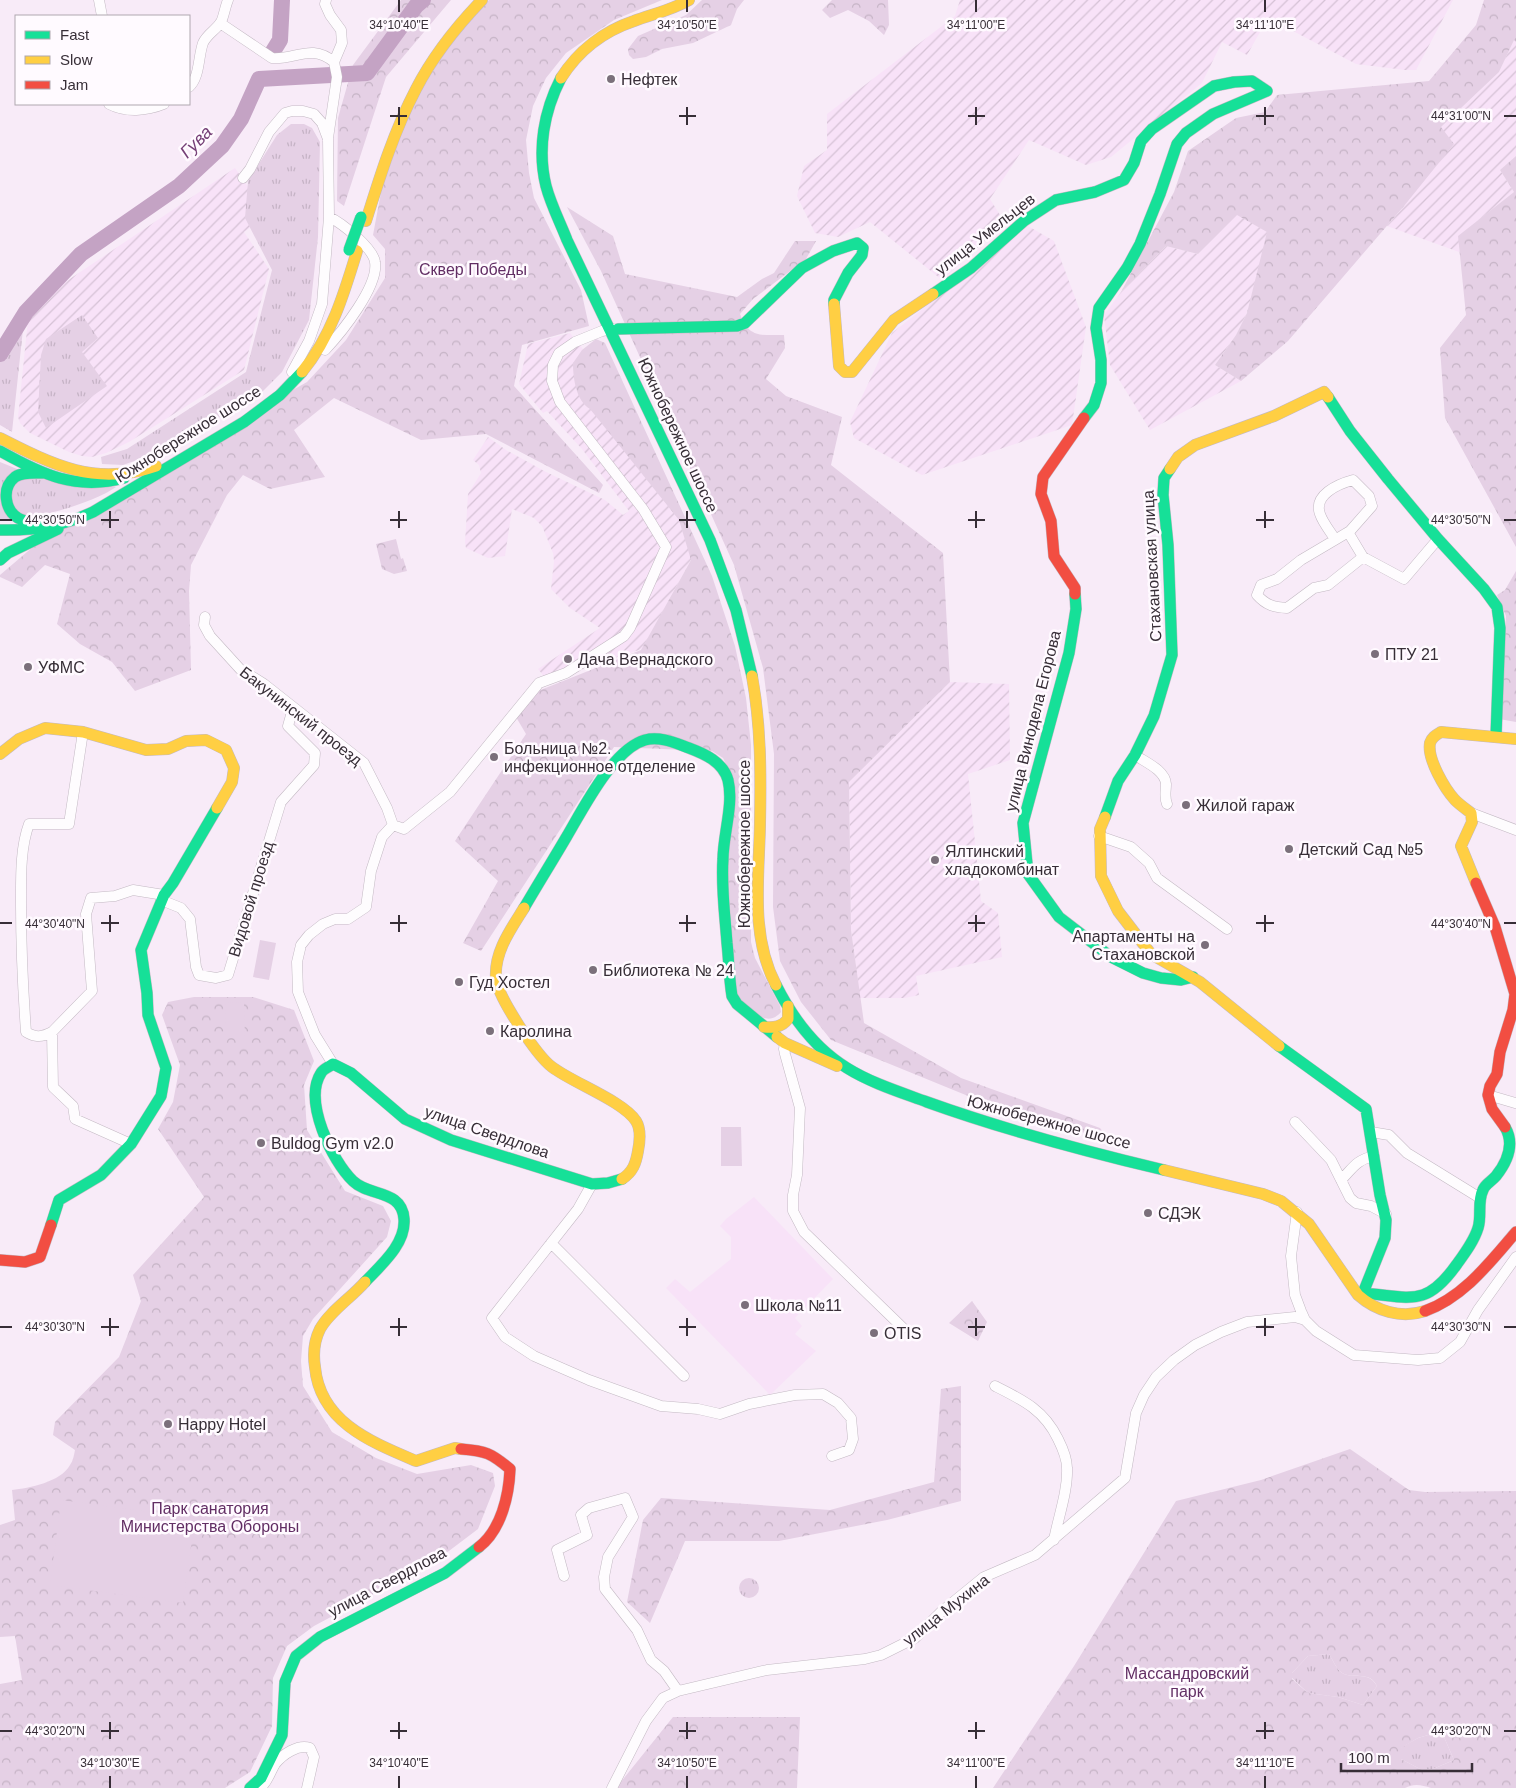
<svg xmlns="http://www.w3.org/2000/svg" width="1516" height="1788" viewBox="0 0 1516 1788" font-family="Helvetica,sans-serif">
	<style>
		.built { fill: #f8e2f8 }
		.industrial { fill: url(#industrial-furrows) }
		.grass { fill: url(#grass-tufts) }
		.forest { fill: url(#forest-crowns); fill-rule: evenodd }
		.pitch { fill: #e5d0e5 }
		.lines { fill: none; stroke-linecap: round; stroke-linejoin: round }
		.river { stroke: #c4a3c4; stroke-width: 16 }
		.street-casing { stroke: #c3b9c3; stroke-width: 11 }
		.fast-casing { stroke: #c3b9c3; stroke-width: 12 }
		.slow-casing { stroke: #c3b9c3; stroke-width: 12 }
		.jam-casing { stroke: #c3b9c3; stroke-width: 12 }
		.street { stroke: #fefcfe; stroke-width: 10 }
		.fast { stroke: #16e098; stroke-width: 11 }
		.slow { stroke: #ffcf43; stroke-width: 11 }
		.jam { stroke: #f24e42; stroke-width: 11 }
		.fast-bridge-casing { stroke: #c3b9c3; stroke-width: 12; stroke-linecap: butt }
		.fast-bridge { stroke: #16e098; stroke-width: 11 }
		.ticks { fill: none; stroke: #372e37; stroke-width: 2 }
		.poi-dot { fill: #7b707b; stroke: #fffaff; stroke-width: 2 }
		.labels { text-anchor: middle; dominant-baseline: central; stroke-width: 5; stroke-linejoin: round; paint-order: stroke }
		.poi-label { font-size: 16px; fill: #372e37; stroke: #fffaff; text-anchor: start }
		.street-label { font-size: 16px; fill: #372e37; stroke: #fffaff }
		.park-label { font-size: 16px; fill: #622e64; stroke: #fffaff }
		.water-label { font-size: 18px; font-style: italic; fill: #764077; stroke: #fffaff }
		.ticks-label { font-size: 12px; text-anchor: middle; fill: #372e37; stroke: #fffaff; stroke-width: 5; stroke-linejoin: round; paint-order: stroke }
	</style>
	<defs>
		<pattern id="industrial-furrows" width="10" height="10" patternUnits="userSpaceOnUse" patternTransform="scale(1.25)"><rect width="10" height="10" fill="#f8e2f8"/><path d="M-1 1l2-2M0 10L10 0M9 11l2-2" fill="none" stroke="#d5c2d5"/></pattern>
		<pattern id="grass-tufts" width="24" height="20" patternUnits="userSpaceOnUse" patternTransform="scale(1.25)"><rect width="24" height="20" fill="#e5d0e5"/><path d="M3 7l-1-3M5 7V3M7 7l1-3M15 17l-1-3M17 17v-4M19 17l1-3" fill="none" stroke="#c5b3c5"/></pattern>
		<pattern id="forest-crowns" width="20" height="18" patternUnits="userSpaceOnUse" patternTransform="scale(1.25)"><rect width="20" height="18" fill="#e5d0e5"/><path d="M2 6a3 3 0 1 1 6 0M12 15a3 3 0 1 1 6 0" fill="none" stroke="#c5b3c5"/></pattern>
	</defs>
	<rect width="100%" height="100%" fill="#f8ebf8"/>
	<path class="built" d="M754 1197 833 1279 795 1318 802 1326 795 1334 816 1351 770 1395 666 1288 675 1279 690 1292 731 1259V1237L720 1226 726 1219Z"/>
	<path class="industrial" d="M960 0H1453L1416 70H1405L1356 64 1268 18 1247 55 1222 42 1202 83 1111 157 1086 165 1029 140 990 199 1005 223 942 280 870 222 838 237 815 233 797 196 804 166 827 150V114L955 16Z
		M1514 39 1516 42V156L1500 170 1514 192 1459 236V252L1387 226 1404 206 1441 127 1499 72Z
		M235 168 268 215 244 232 269 269 244 370 129 442 106 453 92 457 82 456 69 452 30 433 20 423 18 417 28 320 31 311 49 293Z
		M1237 214 1268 232 1247 313 1236 335 1215 365 1241 381 1150 430 1110 365 1104 315 1121 292 1166 246 1198 254Z
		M1028 226 1054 241 1086 327 1072 425 922 475 854 438 850 422 892 333Z
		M570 333 583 349 574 362 591 408 680 519 692 558 642 649 547 680 538 669 600 628 570 608 551 589 554 561 553 553 542 526 534 518 512 509 505 556 488 558 466 548 465 543 468 494 481 473 479 465 473 460 488 437 506 450 546 472 605 500 623 515 629 511 582 449 547 411 543 413 519 384 528 344Z
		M950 682 1009 684 1010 760 968 774 981 901 998 913 1002 957 916 976 919 995 905 998H860L851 930 849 782Z"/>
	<path class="grass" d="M291 124H304L312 128 320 142 318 237 309 320 282 372 261 393 160 452 123 465 102 464 101 457 127 449 246 372 272 270 245 218 248 181 277 135Z
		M82 315 98 338 82 352 107 386 46 428 38 412 41 355 46 339Z
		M24 320 12 432 0 425V341Z
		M0 462 27 473 116 487C90 505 31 520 0 521Z
		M739 1588a10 10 0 1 1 20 0a10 10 0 1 1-20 0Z
		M1329 1654C1333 1660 1337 1671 1344 1674 1356 1679 1369 1671 1377 1686L1363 1705 1338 1697 1308 1693 1292 1678V1673L1308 1656Z
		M1428 1735 1444 1737 1454 1760 1433 1769H1420L1401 1759 1400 1748 1418 1738Z"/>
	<path class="forest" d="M401 0H451L386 77 344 206 337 201 338 118 353 65Z
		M489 0H662L614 20 566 53 546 78 533 106 526 140 529 173 534 198 581 290 589 326 522 345 514 386 603 485 599 493 486 434 421 440 334 398 294 430 325 477 270 489 243 475 227 495 191 565 189 591 191 670 135 691 112 662 80 644 57 624 70 574 45 565 22 587 0 577V575L34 546 268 404 307 382 346 340 385 278V249L373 235 382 187 412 105 464 21Z
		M702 0H744L737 9 731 25 693 43 662 49 646 57 633 59 629 55 628 49 638 36 686 15Z
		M832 0H888L889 25 884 35 869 21 848 10 830 18 822 10Z
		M1484 0H1516V42L1514 40 1499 72 1441 127 1454 144 1404 206 1288 341 1241 381 1215 365 1236 335 1247 313 1267 232 1237 215 1198 254 1166 246 1121 292 1174 192 1188 151 1236 118 1265 112 1277 95 1429 81 1476 25Z
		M1516 156V547L1445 418 1440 348 1466 315 1458 236 1514 192 1500 170Z
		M567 207 613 236 625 274 737 297 762 279 774 273 795 241H816L806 259 753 299 740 314C749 338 760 335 784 335L785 348 766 379 786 396 842 417 831 465 943 553 950 682 849 782 851 930 864 1023 961 1078 1100 1128 1110 1141 973 1098 831 1040 801 1002 780 961 773 907 774 754 763 668 734 565 601 271Z
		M596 339 605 343 712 576 735 646 746 698 751 745V942L755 958 780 1006 781 1012C766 1030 748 1007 737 996L726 855 729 770 723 758 712 751 614 747 481 951 463 943 498 881 455 841 526 734 516 717 538 691 641 650 691 560 679 520 590 409C576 401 573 378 573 363L582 350Z
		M396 539 401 559 403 558 407 571 394 574 382 569 376 544Z
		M1516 571V722L1499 719 1506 616 1497 595 1505 590Z
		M194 997H253L294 1010 314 1061 304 1085 307 1130 345 1191 383 1206 391 1221 387 1237 313 1319 303 1336 301 1361 303 1386 332 1432 376 1458 417 1474 471 1465 493 1473 495 1486 478 1529 437 1560 314 1626 287 1646 273 1678 272 1726 250 1772 225 1788H0V1684L22 1680 15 1636 0 1637V1525L15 1520 12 1490C29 1488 61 1482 70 1465 73 1461 74 1455 75 1450L53 1435 55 1422 119 1357 141 1301 133 1275 204 1197 158 1129 173 1102 180 1065 162 1015 168 1002Z
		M972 1301 987 1322 978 1341 949 1323Z
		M961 1386V1501L887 1520 779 1541H685L650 1623 627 1602 643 1520 661 1498 830 1510 934 1482 941 1389Z
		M1350 1449 1409 1490 1425 1492 1516 1491V1788H1431C1422 1785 1414 1783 1405 1788H993L1074 1666 1176 1501 1261 1480ZM1329 1654C1333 1660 1337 1671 1344 1674 1356 1679 1370 1671 1377 1686L1363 1705 1338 1697 1308 1693 1292 1679V1673L1308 1656ZM1428 1735 1444 1737 1454 1760 1433 1769H1420L1401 1759V1748L1418 1738Z
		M673 1717H800L797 1788H616Z"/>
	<path class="pitch" d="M260 940 276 943 269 980 253 977Z
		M244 1002 245 1038H226L225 1003Z
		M721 1127H741L742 1166H721Z
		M61 1500 195 1518 183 1603 50 1585Z"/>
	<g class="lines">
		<path class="river" d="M272 53 280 40 282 0
			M0 354 26 312 81 254 179 186 222 146 241 119 259 79 367 73 416 6 423 0"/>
		<defs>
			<path id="street" d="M99 0 102 16
				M326 0 325 4 330 15 341 30 342 43 334 62 337 77 328 138
				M220 23 272 58C296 60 311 43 334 62
				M189 87C200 77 198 57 203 43 207 34 216 30 221 22 224 16 225 7 228 0
				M109 104C126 113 147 111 164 104
				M243 178 250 169 269 132 285 113 292 111H303L314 114 322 123 328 139 329 217 322 304 309 341 292 372
				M325 350C341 333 379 286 375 262 373 248 342 223 329 217
				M1348 532 1363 557
				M1335 539C1330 531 1323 523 1320 514 1313 495 1338 484 1353 480L1369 496 1372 506 1350 531 1301 560 1277 579 1261 585 1257 595C1266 605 1273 607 1287 608L1314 588 1328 585 1363 557 1404 579 1438 539
				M205 617 204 625 210 636 240 669 264 684 364 763 387 808 393 825 382 837 371 871 366 907 348 919H335L323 924 309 935 301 945 297 962 298 992 315 1035 333 1064
				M83 732 69 824H29C20 848 21 879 21 905 21 947 23 990 26 1032 36 1038 42 1037 52 1032L53 1087 73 1106 75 1119 131 1144
				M1135 755C1145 762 1165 770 1166 784 1166 792 1164 796 1167 804
				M1471 813 1516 830
				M393 825 404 829 450 792 539 683 566 673 624 636 630 628 666 547 643 509 560 402 552 381 553 365 559 353 575 342 602 331 613 329
				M1099 836 1131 847 1149 863 1157 878 1227 929
				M161 900 181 908 190 919 196 967 199 975 216 978 228 975 281 802 314 765 315 753 288 726 293 708
				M52 1032 92 991 86 914 91 898 115 896 133 890 164 895
				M785 1043 784 1049 785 1054 800 1108 797 1175 793 1195V1211L804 1232 903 1328
				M1488 1095 1515 1103
				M1295 1122 1331 1160 1350 1198 1356 1203 1371 1206 1386 1214
				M1371 1132 1389 1135 1407 1153 1480 1198
				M1341 1180C1353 1168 1356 1160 1374 1156
				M592 1184 578 1209 492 1318 505 1337 534 1356 589 1380 661 1406 698 1409 720 1414 749 1404 795 1395 823 1394 838 1403 851 1418 853 1439 849 1450 832 1456
				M1297 1212 1291 1256 1295 1295 1301 1311 1305 1320 1316 1331 1354 1355 1418 1360 1440 1358 1460 1342 1478 1310 1516 1257
				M551 1243 684 1376
				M995 1386C1023 1400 1044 1410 1058 1439 1063 1449 1067 1458 1067 1468 1068 1491 1058 1518 1054 1540
				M564 1576 557 1550 587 1535 581 1515 589 1508 625 1498 633 1517 608 1557 604 1577 605 1589 637 1630 651 1660 664 1671 678 1691
				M260 1788C268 1782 270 1772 275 1764 283 1754 298 1744 310 1748L314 1757 307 1788
				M612 1788 646 1721 663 1698 678 1691 767 1670 865 1659 881 1655 915 1638 941 1612 984 1577 1035 1555 1125 1478 1136 1413 1144 1395 1156 1377 1174 1360 1195 1345 1221 1332 1247 1322 1295 1317 1305 1320"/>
			<path id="fast" d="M561 78C544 111 537 149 546 186 551 205 560 222 567 240L710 540 736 610 752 676
				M933 294 971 268 1024 221 1056 200 1095 192 1124 180 1134 163 1141 141 1152 129 1214 86 1234 82 1252 81 1267 91
				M618 329 737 326 745 323 802 268 833 251 857 243 863 248 862 255 848 273 834 300V304
				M1328 397 1350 431 1388 479 1438 539 1484 589 1497 607 1500 628 1496 736
				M1084 418 1094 405 1101 383V360L1096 328 1099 308 1127 268 1140 244 1160 194 1177 144 1186 133 1213 114 1267 91
				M0 451C41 474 76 491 124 478
				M41 526C34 523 25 522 18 518 5 510 1 488 15 477 22 472 34 473 42 473
				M0 530C33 531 63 526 93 512L244 422 280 395 302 372
				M0 560 8 553 58 529
				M1075 594 1076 609 1069 653 1023 823 1028 874 1059 917 1111 957 1143 973 1161 978 1181 980 1193 977
				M1105 817 1118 781 1135 755 1154 716 1172 655 1168 545 1163 495 1164 478 1170 469
				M524 908C538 884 553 860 567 836 583 809 613 749 645 740 660 736 675 743 689 748 705 754 723 762 728 780 734 804 723 835 723 859 721 887 725 915 727 943 729 961 729 978 732 996L737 1004 777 1037
				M776 985C792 1017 816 1049 847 1068 871 1083 900 1092 927 1102 1005 1130 1084 1151 1164 1170
				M1279 1046 1366 1109 1380 1195 1386 1220 1385 1238 1363 1293C1411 1297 1426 1308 1457 1264 1465 1253 1474 1241 1478 1228 1482 1216 1477 1202 1483 1190 1485 1184 1492 1181 1496 1176 1507 1162 1515 1144 1505 1127
				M51 1225 59 1200 101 1175 131 1144 161 1096 166 1068 148 1015 147 993 141 950 164 895 173 883 217 808
				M365 1282C381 1265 406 1244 404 1219 402 1189 369 1197 353 1181 332 1161 303 1101 321 1073 323 1069 329 1067 333 1064L351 1073 405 1119 451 1140 592 1184 608 1183 622 1179
				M250 1788 261 1778 282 1735 285 1682 296 1656 320 1637 445 1573 479 1547"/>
			<path id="slow" d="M561 78C578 51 604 31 634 21 653 14 672 10 689 0
				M366 221C380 176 394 131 416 89 433 56 456 27 482 0
				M834 304 839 366 845 372H852L894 320 933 294
				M302 372C331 337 344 294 357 251
				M0 438C53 465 96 487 156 466
				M1170 469 1178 457 1195 445 1274 416 1324 392 1328 397
				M752 676C761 726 761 774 760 824 759 878 750 936 776 985
				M0 754 19 739 45 728 83 732 146 750 168 749 186 741 206 740 226 750 234 768 232 782 217 808
				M1105 817 1100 829 1101 876 1118 911 1151 954 1200 982 1279 1046
				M1476 883 1461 846 1472 822 1471 813C1466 809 1460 805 1455 800 1445 789 1427 759 1430 743 1432 737 1436 735 1441 732L1516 739
				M524 908C511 929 494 952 496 978 497 996 537 1056 552 1067 573 1083 623 1101 636 1121 641 1129 640 1141 638 1151 636 1163 633 1172 622 1179
				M764 1027C774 1028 782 1027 788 1019V1006
				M777 1037 785 1043 837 1066
				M1164 1170 1263 1194 1281 1201 1309 1224 1358 1295C1376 1311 1401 1319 1425 1311
				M365 1282C351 1298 330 1311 320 1329 314 1341 313 1354 315 1367 320 1422 371 1442 416 1461L455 1448 461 1449"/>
			<path id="jam" d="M1075 594V588L1054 556 1051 521 1041 494 1043 477 1084 418
				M1476 883 1495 927 1515 994 1513 1010 1500 1052 1497 1074 1490 1086 1488 1095 1492 1109 1505 1127
				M0 1260 25 1262 40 1257 51 1225
				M1425 1311C1464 1297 1490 1262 1516 1232
				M461 1449C486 1451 491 1453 510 1469 509 1496 501 1530 479 1547"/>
		</defs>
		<use href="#street" class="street-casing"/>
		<use href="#fast" class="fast-casing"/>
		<use href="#slow" class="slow-casing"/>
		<use href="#jam" class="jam-casing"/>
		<use href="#street" class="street"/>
		<use href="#fast" class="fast"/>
		<use href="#slow" class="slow"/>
		<use href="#jam" class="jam"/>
		<defs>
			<path id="fast-bridge" d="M349 250 361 217"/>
		</defs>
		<use href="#fast-bridge" class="fast-bridge-casing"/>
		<use href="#fast-bridge" class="fast-bridge"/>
	</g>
	<path class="ticks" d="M399 0V12M687 0V12M976 0V12M1265 0V12M399 107V125M687 107V125M976 107V125M1265 107V125M390 116H407M679 116H696M968 116H985M1256 116H1274M1504 116H1516M110 511V528M399 511V528M687 511V528M976 511V528M1265 511V528M0 520H12M101 520H119M390 520H407M679 520H696M968 520H985M1256 520H1274M1504 520H1516M110 915V932M399 915V932M687 915V932M976 915V932M1265 915V932M0 923H12M101 923H119M390 923H407M679 923H696M968 923H985M1256 923H1274M1504 923H1516M110 1318V1336M399 1318V1336M687 1318V1336M976 1318V1336M1265 1318V1336M0 1327H12M101 1327H119M390 1327H407M679 1327H696M968 1327H985M1256 1327H1274M1504 1327H1516M110 1722V1739M399 1722V1739M687 1722V1739M976 1722V1739M1265 1722V1739M0 1731H12M101 1731H119M390 1731H407M679 1731H696M968 1731H985M1256 1731H1274M1504 1731H1516M110 1776V1788M399 1776V1788M687 1776V1788M976 1776V1788M1265 1776V1788"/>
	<g class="poi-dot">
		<circle cx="611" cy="79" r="5"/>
		<circle cx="1375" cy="654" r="5"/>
		<circle cx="568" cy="659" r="5"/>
		<circle cx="28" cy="667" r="5"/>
		<circle cx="494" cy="757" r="5"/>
		<circle cx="1186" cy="805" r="5"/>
		<circle cx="1289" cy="849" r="5"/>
		<circle cx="935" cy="860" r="5"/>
		<circle cx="1205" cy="945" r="5"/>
		<circle cx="593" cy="970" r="5"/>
		<circle cx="459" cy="982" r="5"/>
		<circle cx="490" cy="1031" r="5"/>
		<circle cx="261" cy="1143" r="5"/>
		<circle cx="1148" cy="1213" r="5"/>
		<circle cx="745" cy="1305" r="5"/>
		<circle cx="874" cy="1333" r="5"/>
		<circle cx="168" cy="1424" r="5"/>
	</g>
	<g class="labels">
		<g class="poi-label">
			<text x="621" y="79">Нефтек</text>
			<text x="1385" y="654">ПТУ 21</text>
			<text x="578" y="659">Дача Вернадского</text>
			<text x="38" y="667">УФМС</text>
			<text x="504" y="748">Больница №2.<tspan x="504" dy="18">инфекционное отделение</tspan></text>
			<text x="1196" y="805">Жилой гараж</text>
			<text x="1299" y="849">Детский Сад №5</text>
			<text x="945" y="851">Ялтинский<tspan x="945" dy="18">хладокомбинат</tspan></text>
			<text x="1195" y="936" text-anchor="end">Апартаменты на<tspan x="1195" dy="18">Стахановской</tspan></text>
			<text x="603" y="970">Библиотека № 24</text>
			<text x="469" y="982">Гуд Хостел</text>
			<text x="500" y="1031">Каролина</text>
			<text x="271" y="1143">Buldog Gym v2.0</text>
			<text x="1158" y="1213">СДЭК</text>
			<text x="755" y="1305">Школа №11</text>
			<text x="884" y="1333">OTIS</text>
			<text x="178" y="1424">Happy Hotel</text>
		</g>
		<g class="street-label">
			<text transform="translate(985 234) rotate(-38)">улица Умельцев</text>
			<text transform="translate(188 434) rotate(-32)">Южнобережное шоссе</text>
			<text transform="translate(678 435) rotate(65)">Южнобережное шоссе</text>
			<text transform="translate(1152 566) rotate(-93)">Стахановская улица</text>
			<text transform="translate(301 716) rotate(38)">Бакунинский проезд</text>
			<text transform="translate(1033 721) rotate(-76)">улица Винодела Егорова</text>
			<text transform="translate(744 844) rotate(-90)">Южнобережное шоссе</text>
			<text transform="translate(251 899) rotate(-73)">Видовой проезд</text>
			<text transform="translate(1049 1122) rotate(15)">Южнобережное шоссе</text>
			<text transform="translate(487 1132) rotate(19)">улица Свердлова</text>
			<text transform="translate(387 1582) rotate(-28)">улица Свердлова</text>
			<text transform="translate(946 1610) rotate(-38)">улица Мухина</text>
		</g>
		<g class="park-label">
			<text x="473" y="269">Сквер Победы</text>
			<text x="210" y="1508">Парк санатория<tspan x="210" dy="18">Министерства Обороны</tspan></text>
			<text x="1187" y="1673">Массандровский<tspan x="1187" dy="18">парк</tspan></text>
		</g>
		<g class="water-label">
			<text transform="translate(196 142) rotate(-45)">Гува</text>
		</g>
	</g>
	<g class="ticks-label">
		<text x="399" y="29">34°10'40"E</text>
		<text x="687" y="29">34°10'50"E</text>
		<text x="976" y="29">34°11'00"E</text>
		<text x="1265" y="29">34°11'10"E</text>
		<text x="1461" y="120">44°31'00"N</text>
		<text x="55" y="524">44°30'50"N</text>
		<text x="1461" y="524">44°30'50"N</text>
		<text x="55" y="928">44°30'40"N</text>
		<text x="1461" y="928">44°30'40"N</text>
		<text x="55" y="1331">44°30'30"N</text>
		<text x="1461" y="1331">44°30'30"N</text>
		<text x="55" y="1735">44°30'20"N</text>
		<text x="1461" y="1735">44°30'20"N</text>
		<text x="110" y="1767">34°10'30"E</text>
		<text x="399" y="1767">34°10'40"E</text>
		<text x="687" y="1767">34°10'50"E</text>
		<text x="976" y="1767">34°11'00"E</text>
		<text x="1265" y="1767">34°11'10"E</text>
	</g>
	<rect x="15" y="15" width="175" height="90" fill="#fffaff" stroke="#afa8af"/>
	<rect x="25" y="31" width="25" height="8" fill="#16e098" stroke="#afa8af"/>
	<text x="60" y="40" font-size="15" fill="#372e37">Fast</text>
	<rect x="25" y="56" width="25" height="8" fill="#ffcf43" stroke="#afa8af"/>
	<text x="60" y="65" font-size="15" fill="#372e37">Slow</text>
	<rect x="25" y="81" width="25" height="8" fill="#f24e42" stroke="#afa8af"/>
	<text x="60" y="90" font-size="15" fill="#372e37">Jam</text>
	<path d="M1341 1763v8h131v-8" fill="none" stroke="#372e37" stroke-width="2.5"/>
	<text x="1348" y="1763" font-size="15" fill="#372e37" stroke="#fffaff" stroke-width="4" paint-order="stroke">100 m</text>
</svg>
